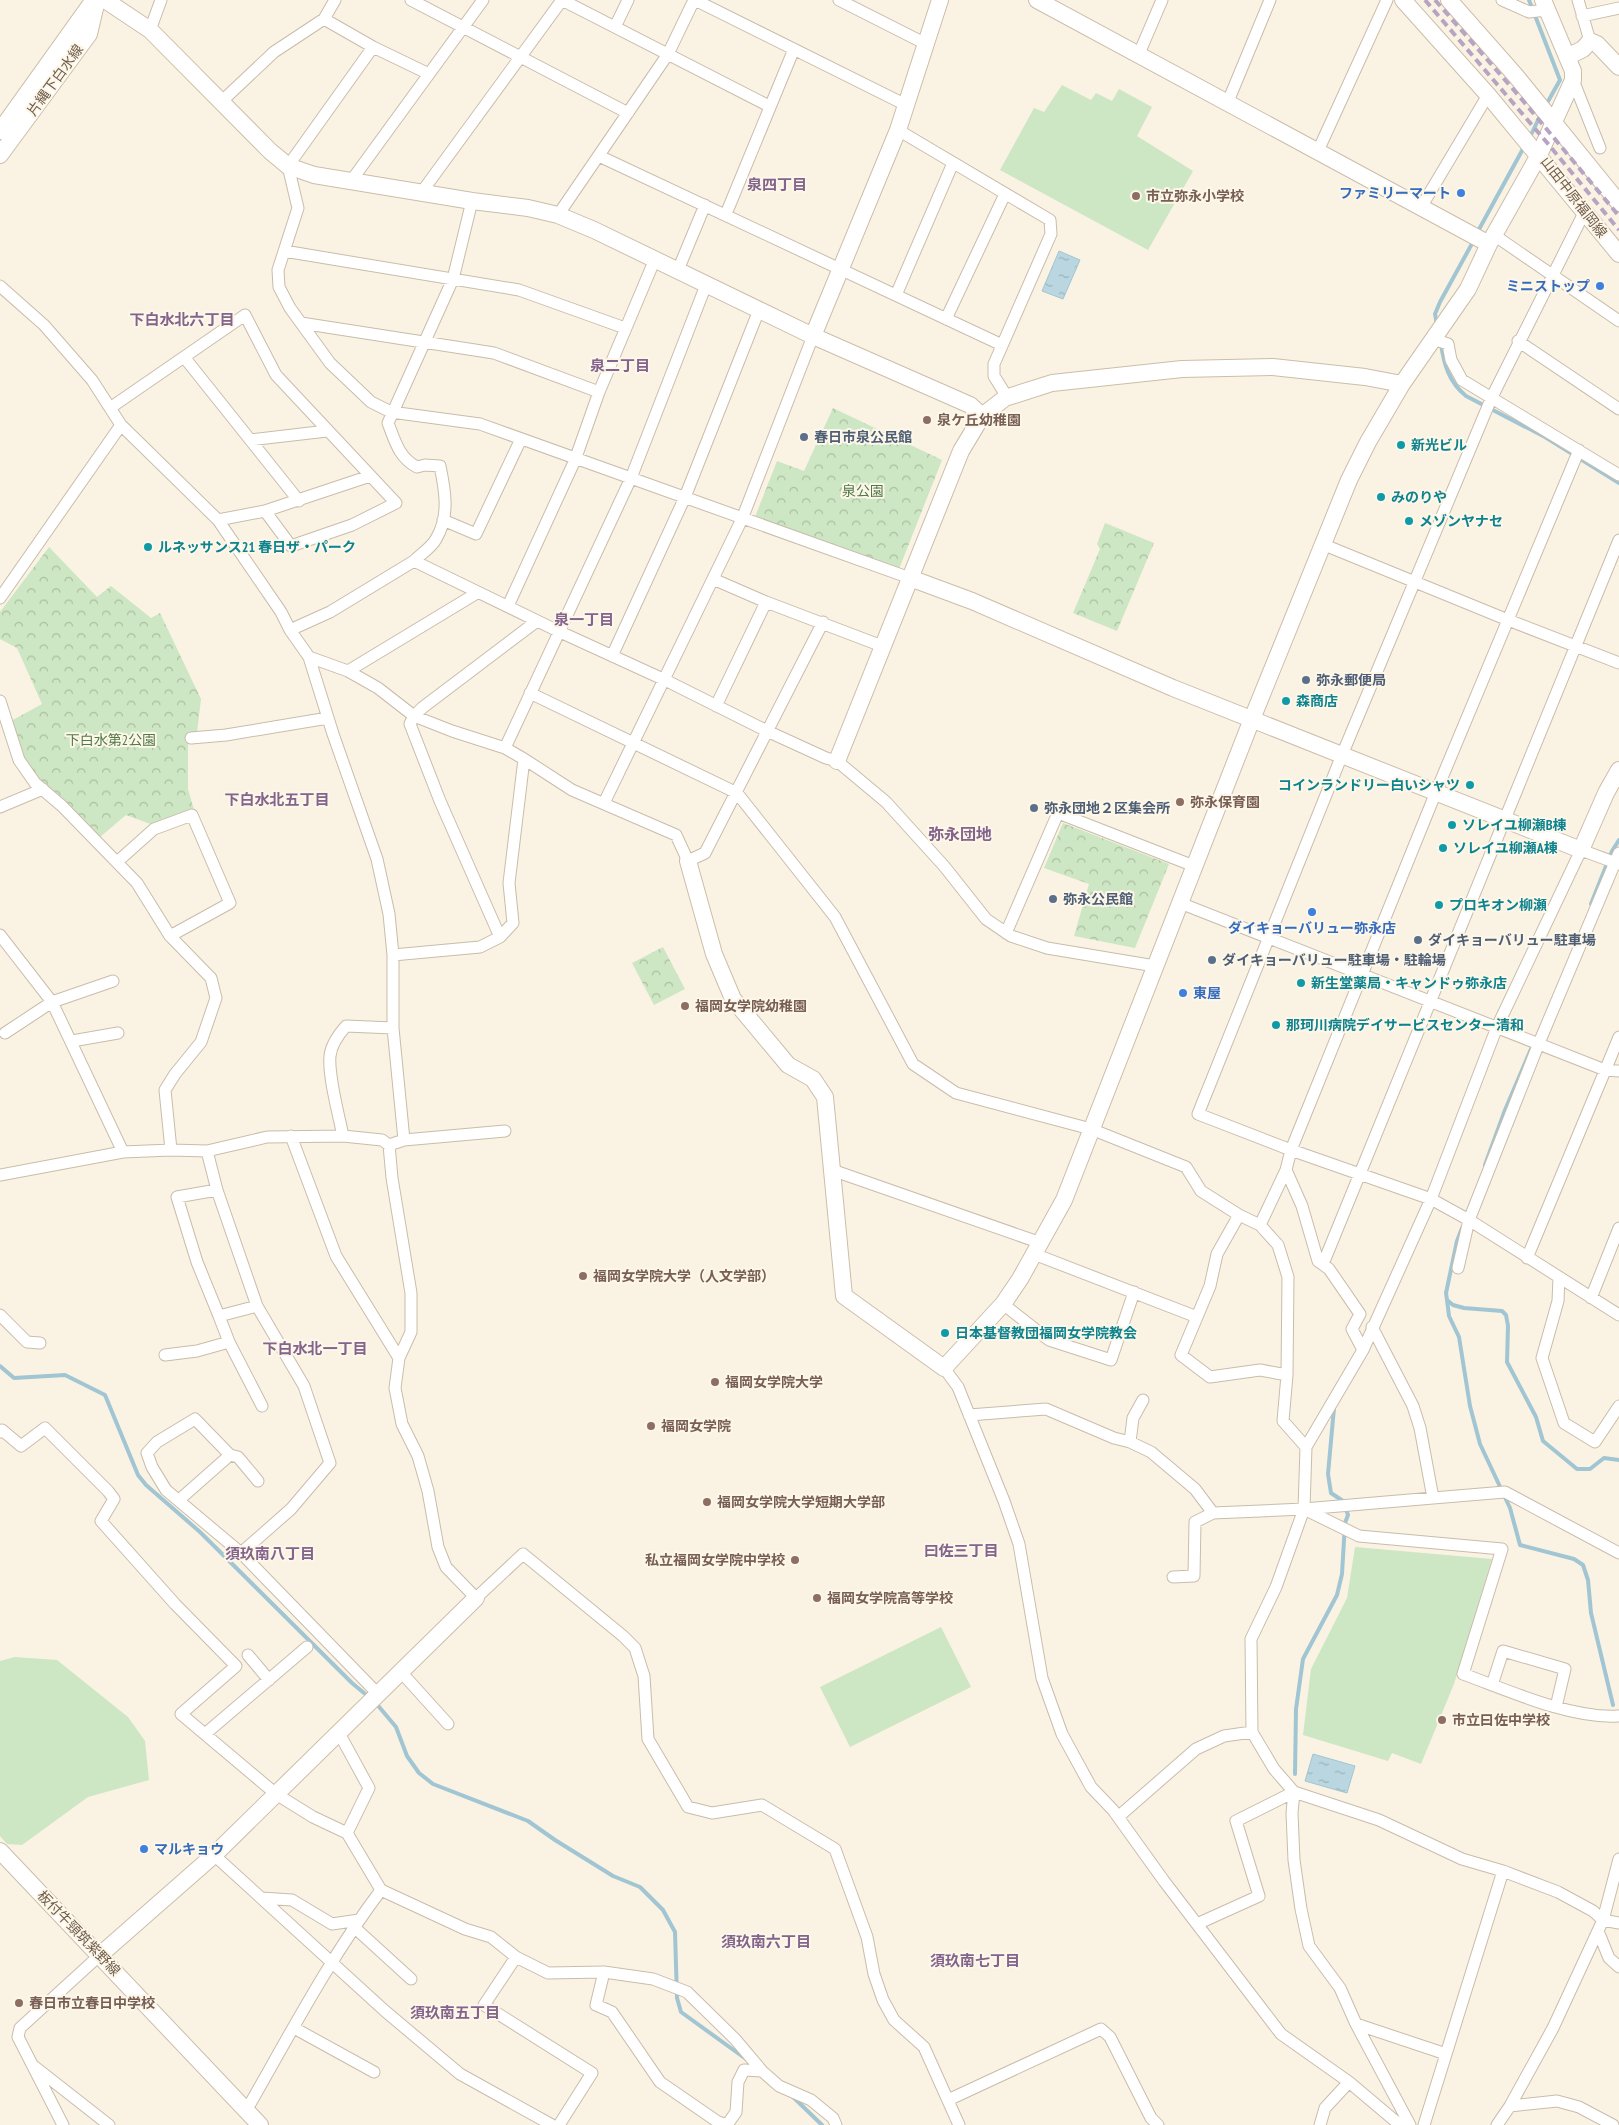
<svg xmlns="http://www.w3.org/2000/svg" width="1619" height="2125" viewBox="0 0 1619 2125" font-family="'PT Sans Narrow','Noto Sans JP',sans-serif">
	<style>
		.park { fill: url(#park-crowns) }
		.pitch { fill: #cde6c3 }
		.water { fill: url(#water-ripples); stroke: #a1c5d2 }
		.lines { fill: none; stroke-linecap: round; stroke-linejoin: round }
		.stream { stroke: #a1c5d2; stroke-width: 4 }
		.street-casing { stroke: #c9bcab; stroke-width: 13 }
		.secondary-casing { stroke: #ccbda9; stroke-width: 18 }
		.street { stroke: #fff; stroke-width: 11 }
		.secondary { stroke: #fff; stroke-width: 16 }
		.rail { stroke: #b7a3c2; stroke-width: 4; stroke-dasharray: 8 5; stroke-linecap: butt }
		.shop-dot { fill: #3f7fe0; stroke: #fdf7e9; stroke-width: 2 }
		.education-dot { fill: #8d6e63; stroke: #fdf7e9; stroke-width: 2 }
		.service-dot { fill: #5c6f8a; stroke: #fdf7e9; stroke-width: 2 }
		.culture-dot { fill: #0f9aa8; stroke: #fdf7e9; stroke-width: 2 }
		.labels { text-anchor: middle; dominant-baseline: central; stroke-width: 4; stroke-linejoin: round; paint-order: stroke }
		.street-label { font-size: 14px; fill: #6f5c4c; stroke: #fdf7e9 }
		.shop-label { font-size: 14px; font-weight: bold; fill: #366cbe; stroke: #fdf7e9; text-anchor: end }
		.education-label { font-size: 14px; font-weight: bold; fill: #785e54; stroke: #fdf7e9; text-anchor: start }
		.service-label { font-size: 14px; font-weight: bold; fill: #4e5e75; stroke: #fdf7e9; text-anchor: start }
		.culture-label { font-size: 14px; font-weight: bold; fill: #0d838f; stroke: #fdf7e9; text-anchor: start }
		.park-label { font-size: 14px; fill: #517a48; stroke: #fdf7e9 }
		.neighbourhood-label { font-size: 15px; font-weight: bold; fill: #83648c; stroke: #fdf7e9 }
		.quarter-label { font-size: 16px; font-weight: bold; fill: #83648c; stroke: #fdf7e9 }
	</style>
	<defs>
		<pattern id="park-crowns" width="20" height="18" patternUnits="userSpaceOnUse" patternTransform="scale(1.25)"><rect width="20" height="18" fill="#cde6c3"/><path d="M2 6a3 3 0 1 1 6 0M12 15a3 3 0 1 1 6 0" fill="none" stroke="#abbea1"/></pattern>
		<pattern id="water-ripples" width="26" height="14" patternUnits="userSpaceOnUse" patternTransform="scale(1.25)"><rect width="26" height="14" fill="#bad7e1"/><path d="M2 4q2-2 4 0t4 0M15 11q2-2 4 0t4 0" fill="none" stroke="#9bb2b9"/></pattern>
	</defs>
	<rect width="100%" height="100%" fill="#faf3e3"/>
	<path class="park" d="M833 408 942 460 899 569 755 517 777 461 804 471Z
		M1105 523 1154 543 1117 631 1073 613 1100 549 1097 544Z
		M49 547 97 597 111 586 151 618 160 613 201 699 196 742 188 744V789L194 810 153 825 126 815 100 837 40 780 23 759 11 721 42 704 17 648 0 639V612Z
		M1063 823 1169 864 1135 948 1074 936 1089 884 1044 868Z
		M663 947 685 989 654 1005 632 963Z"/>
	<path class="pitch" d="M1062 85 1091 100 1096 93 1112 101 1119 89 1152 107 1137 136 1193 171 1148 250 1000 170 1034 108 1044 112Z
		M1355 1547 1492 1559 1454 1684 1421 1764 1392 1753 1388 1761 1303 1735 1311 1669 1347 1598Z
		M941 1627 971 1687 850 1747 820 1687Z
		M15 1657 57 1660 128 1717 145 1741 149 1780 88 1797 22 1845 7 1844 0 1836V1661Z"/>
	<path class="water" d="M1059 251 1080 260 1063 299 1042 291Z
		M1313 1754 1355 1766 1347 1793 1305 1781Z"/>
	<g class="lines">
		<path class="stream" d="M1529 0 1560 80 1546 105
			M1529 139 1541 114
			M1477 233 1524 147
			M1437 325 1435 314 1440 302 1474 240
			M1441 344C1444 365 1449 382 1466 396L1545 437 1619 483
			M1591 904 1612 851 1619 840
			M1485 1165 1505 1110 1531 1049
			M1462 1228 1457 1241 1446 1293 1447 1300 1453 1305 1464 1308 1502 1311 1506 1315 1508 1326 1507 1362 1536 1417 1543 1441 1577 1469H1590L1604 1458 1619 1460
			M1447 1300 1449 1316 1459 1337 1470 1406 1480 1444 1510 1508 1520 1545 1574 1559 1583 1565 1588 1580 1591 1613 1613 1705
			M0 1366 14 1378 65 1375 105 1395 138 1475 146 1485 200 1532 352 1683 370 1698
			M375 1702 396 1727 407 1756 419 1773 433 1784 528 1821 555 1840 613 1876 640 1887 663 1910 675 1932 677 1998 681 2012 746 2059
			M1295 1774 1296 1709 1303 1659 1337 1595 1342 1574 1345 1523 1348 1515 1343 1501 1331 1493 1328 1474 1334 1408
			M793 2097 822 2125"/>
		<defs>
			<path id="street" d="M411 0 628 113
				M562 0 769 106
				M695 0 906 105
				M839 0 926 44
				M1502 0 1529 12 1546 10
				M1578 0 1590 41
				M1582 16 1619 8
				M324 19 373 47 429 74
				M615 27 628 0
				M150 30 161 0
				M373 47 288 166 298 208 278 270 279 287 290 308 330 363 371 402 391 412 480 424 910 578
				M1138 56 1162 0
				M1573 80 1600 148
				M221 102 274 52 324 19 335 0
				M1227 104 1270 0
				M898 130 1050 220 1051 234 994 364V376L1007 397
				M1317 153 1387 0
				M599 156 1002 345
				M351 181 483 0
				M421 193 562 0
				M1420 209 1488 95
				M1585 211 1491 399 1342 755 1198 1114 1291 1150 1431 1199 1469 1220 1619 1315
				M726 214 794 49
				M558 215 668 54 694 0
				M1494 235 1619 321
				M284 251 519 290 625 328
				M678 270 705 205
				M0 286 44 325 92 380 121 425 218 520 281 612 290 630 330 612 414 561 558 631 665 680 767 731 826 758 837 761 886 802 944 866 986 919 1011 936 1047 948 1155 966
				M896 295 953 163
				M946 319 1005 194
				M301 323 494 353 599 392
				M1433 339 1448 344 1451 360 1462 380 1619 475
				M1518 341 1619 409
				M184 357 299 501
				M110 408 245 315 276 375 396 503 352 525 291 546 265 511 218 520
				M250 440 327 431
				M1579 450 1436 792 1291 1150 1286 1170 1302 1206 1318 1261 1329 1269 1360 1314 1352 1329 1363 1350 1306 1447 1304 1509 1276 1587 1251 1639 1252 1732 1274 1769 1294 1792 1379 1820 1462 1859 1503 1871 1558 1892 1593 1911 1603 1920 1619 1923
				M265 511 370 476
				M443 520 476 534 521 439
				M1322 544 1508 620 1619 663
				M414 561C421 554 432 547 436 539 450 516 445 490 440 466L425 465 417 467C399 458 395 441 388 423L453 279 472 201
				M713 579 766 602 882 646
				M0 598 121 425
				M508 606 575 460 599 392 655 259
				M290 630 309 657 348 671 378 688 414 716 452 731 505 748 524 759
				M612 656 685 497 759 310
				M309 657 333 734 377 859 389 914 393 955V1028L404 1140
				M348 671 477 593
				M530 693 737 793 835 917 913 1064 956 1093 1091 1129 1186 1167 1201 1191 1239 1215 1260 1225 1278 1245 1288 1277 1287 1375 1283 1421 1306 1447
				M0 701 19 760 35 783 62 806 137 883 170 936 211 978 216 998 201 1042 175 1074 165 1090 171 1150
				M716 706 766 602
				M191 738 226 735 328 718
				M505 748 631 478 706 285
				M604 803 742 519 813 336
				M0 807 43 789
				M117 862 154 829 192 815 230 903 170 936
				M1180 903 1605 1070 1619 1071
				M1006 933 1058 813 1194 866
				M0 935 52 1002 123 1152
				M500 937 440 801 410 724 414 716 422 708 537 621
				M393 955 480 947 500 937 513 923 509 883 524 759 572 790 676 835 688 861 705 853 823 622
				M5 1033 52 1002 113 981
				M72 1041 118 1033
				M291 1136 336 1256 399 1358
				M343 1136C339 1116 328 1076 330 1056 331 1045 339 1034 346 1026L393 1028
				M389 1145 392 1178 411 1293V1332L399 1358 395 1388 402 1424 418 1456 428 1491 438 1547 446 1567 476 1598 523 1554 623 1636 635 1648 644 1676 648 1739 688 1807 712 1813 762 1805 835 1849 867 1937 874 1974 883 2000 894 2020 924 2047 959 2125
				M207 1151 217 1190 257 1306 219 1316 197 1262 177 1197 217 1190
				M832 1170 1041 1243
				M0 1175 123 1152 171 1150 207 1151 267 1137 343 1136 382 1140 389 1145 404 1140 505 1131
				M1239 1215 1217 1254 1210 1286 1181 1355 1210 1377 1260 1370 1287 1375
				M1260 1225 1286 1170
				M1034 1254 1197 1317
				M1527 1258 1619 1037
				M1323 1264 1619 540
				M1458 1268 1469 1220 1539 1043 1619 853
				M1559 1278 1558 1301 1542 1358 1564 1423 1595 1442 1619 1406
				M1591 1298 1619 1228
				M1003 1304 1049 1340 1111 1360 1134 1292
				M257 1306 304 1386 330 1463 291 1509 241 1553 378 1694
				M0 1315 27 1342 40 1343
				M219 1316 229 1342 262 1406
				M1363 1350 1431 1199 1497 1027 1581 850 1619 864
				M165 1355 197 1351 229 1342
				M944 1368 958 1387 1004 1501 1019 1544 1042 1678 1062 1734 1091 1787 1113 1810 1164 1881 1281 2034 1349 2082 1400 2125
				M969 1415 1046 1409 1114 1438 1130 1442 1151 1452 1195 1489 1213 1513
				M0 1432 2 1430 21 1446 45 1428 108 1491 114 1499 101 1521 175 1604 236 1666 181 1714 276 1794 313 1817 347 1833 381 1890 465 1929 491 1937 516 1957 548 1973 604 1972 653 1979 687 1992 735 2039 762 2071 779 2086 811 2100 833 2118 836 2125
				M1130 1442 1133 1418 1143 1400
				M1433 1498 1505 1492 1619 1553
				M179 1500 230 1455
				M1306 1510 1359 1536 1502 1549 1463 1674C1507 1690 1571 1719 1618 1716
				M241 1553 166 1490 152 1467 147 1453 157 1442 195 1419 230 1455 238 1457 258 1481
				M1173 1577 1194 1576 1195 1522 1213 1513 1304 1509 1433 1498 1420 1428 1413 1406 1372 1327
				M248 1655 269 1680
				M401 1672 448 1724
				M1492 1685 1503 1651 1565 1669 1556 1707
				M339 1733 369 1788 347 1833
				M205 1734 307 1647
				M1294 1792 1292 1813 1294 1860 1301 1909 1309 1946 1340 1988 1356 2024 1410 2125
				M1118 1817 1196 1749 1224 1736 1252 1732
				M214 1855 385 2011 460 2074 552 2125
				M261 1898 292 1900 332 1924 359 1920
				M1197 1924 1259 1896 1236 1821 1294 1792
				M354 1927 411 1979
				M1598 1931 1609 1958 1619 1967
				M516 1957 484 2005 592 2073 559 2125
				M604 1972 596 2005 612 2012 660 2082 718 2122 728 2125
				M1356 2024 1446 2054
				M294 2028 374 2072
				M35 2067 109 2125
				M948 2100 1101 2029 1110 2037 1151 2118 1158 2125
				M1510 2106 1557 2101 1579 2107 1613 2125
				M246 2111C289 2036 329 1959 381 1890
				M63 2125 18 2037 20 2028 100 1955
				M727 2125 736 2112 738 2082 744 2070 762 2071
				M1320 2125 1325 2108 1349 2082
				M1424 2125 1503 1871
				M1497 2125 1510 2106 1553 2028 1603 1920 1619 1859"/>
			<path id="secondary" d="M105 0 150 30 270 151 288 166 314 175 472 201 528 208 558 215 594 230 813 336 970 405 982 416
				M1037 0 1489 244
				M1403 0 1488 95 1619 254
				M1449 0 1516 76 1619 203
				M1567 57 1583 49 1590 41 1597 44 1619 67
				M0 131 93 1
				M0 155 89 34 97 0
				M813 336 898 130 940 0
				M910 578 972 601 1173 688 1581 850 1606 793 1619 770
				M837 761 961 451 982 416 1005 398 1052 383 1182 369 1273 367 1365 377 1402 384
				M688 861 714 954 733 999 788 1065 813 1079 825 1097 844 1296 944 1368 1003 1304 1020 1279 1064 1200 1252 719 1349 480 1368 442 1402 384 1468 289 1489 244 1539 155 1573 80V71L1543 0
				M0 1851 260 2125
				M100 1955 214 1855 476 1598"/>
		</defs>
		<use href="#street" class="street-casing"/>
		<use href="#secondary" class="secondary-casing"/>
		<use href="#street" class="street"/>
		<use href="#secondary" class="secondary"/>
		<path class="rail" d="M1425 0 1549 145 1619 230
			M1435 0 1519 96 1619 216"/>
	</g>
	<g class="shop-dot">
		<circle cx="1461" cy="193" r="5"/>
		<circle cx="1600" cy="286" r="5"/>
		<circle cx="1312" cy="912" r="5"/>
		<circle cx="1183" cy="993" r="5"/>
		<circle cx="144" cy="1849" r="5"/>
	</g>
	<g class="education-dot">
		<circle cx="1136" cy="196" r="5"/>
		<circle cx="927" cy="420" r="5"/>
		<circle cx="1180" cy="802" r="5"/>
		<circle cx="685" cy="1006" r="5"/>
		<circle cx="583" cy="1276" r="5"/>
		<circle cx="715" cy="1382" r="5"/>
		<circle cx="651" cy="1426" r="5"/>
		<circle cx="707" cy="1502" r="5"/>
		<circle cx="795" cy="1560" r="5"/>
		<circle cx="817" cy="1598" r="5"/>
		<circle cx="1442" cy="1720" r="5"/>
		<circle cx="19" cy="2003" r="5"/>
	</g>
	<g class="service-dot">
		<circle cx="804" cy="437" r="5"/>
		<circle cx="1306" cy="680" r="5"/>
		<circle cx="1034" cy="808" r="5"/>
		<circle cx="1053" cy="899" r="5"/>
		<circle cx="1418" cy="940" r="5"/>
		<circle cx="1212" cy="960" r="5"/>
	</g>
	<g class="culture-dot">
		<circle cx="1401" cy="445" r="5"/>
		<circle cx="1381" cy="497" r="5"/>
		<circle cx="1409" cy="521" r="5"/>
		<circle cx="148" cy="547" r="5"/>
		<circle cx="1286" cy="701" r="5"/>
		<circle cx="1470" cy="785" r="5"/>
		<circle cx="1452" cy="825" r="5"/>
		<circle cx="1443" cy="848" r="5"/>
		<circle cx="1439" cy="905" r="5"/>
		<circle cx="1301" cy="983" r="5"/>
		<circle cx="1276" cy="1025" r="5"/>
		<circle cx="945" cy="1333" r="5"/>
	</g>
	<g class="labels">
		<g class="street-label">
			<text transform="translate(55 80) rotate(-54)">片縄下白水線</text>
			<text transform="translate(1574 197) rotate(52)">山田中原福岡線</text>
			<text transform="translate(79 1933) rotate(46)">板付牛頸筑紫野線</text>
		</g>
		<g class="shop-label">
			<text x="1451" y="193">ファミリーマート</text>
			<text x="1590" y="286">ミニストップ</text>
			<text x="1312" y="928" text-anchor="middle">ダイキョーバリュー弥永店</text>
			<text x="1193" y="993" text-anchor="start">東屋</text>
			<text x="154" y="1849" text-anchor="start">マルキョウ</text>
		</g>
		<g class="education-label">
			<text x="1146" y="196">市立弥永小学校</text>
			<text x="937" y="420">泉ケ丘幼稚園</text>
			<text x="1190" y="802">弥永保育園</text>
			<text x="695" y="1006">福岡女学院幼稚園</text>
			<text x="593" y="1276">福岡女学院大学（人文学部）</text>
			<text x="725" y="1382">福岡女学院大学</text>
			<text x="661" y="1426">福岡女学院</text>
			<text x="717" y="1502">福岡女学院大学短期大学部</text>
			<text x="785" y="1560" text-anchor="end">私立福岡女学院中学校</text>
			<text x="827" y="1598">福岡女学院高等学校</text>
			<text x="1452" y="1720">市立曰佐中学校</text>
			<text x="29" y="2003">春日市立春日中学校</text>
		</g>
		<g class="service-label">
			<text x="814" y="437">春日市泉公民館</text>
			<text x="1316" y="680">弥永郵便局</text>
			<text x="1044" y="808">弥永団地２区集会所</text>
			<text x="1063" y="899">弥永公民館</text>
			<text x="1428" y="940">ダイキョーバリュー駐車場</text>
			<text x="1222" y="960">ダイキョーバリュー駐車場・駐輪場</text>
		</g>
		<g class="culture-label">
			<text x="1411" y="445">新光ビル</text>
			<text x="1391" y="497">みのりや</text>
			<text x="1419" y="521">メゾンヤナセ</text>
			<text x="158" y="547">ルネッサンス21 春日ザ・パーク</text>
			<text x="1296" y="701">森商店</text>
			<text x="1460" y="785" text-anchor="end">コインランドリー白いシャツ</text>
			<text x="1462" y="825">ソレイユ柳瀬B棟</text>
			<text x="1453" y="848">ソレイユ柳瀬A棟</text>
			<text x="1449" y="905">プロキオン柳瀬</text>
			<text x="1311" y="983">新生堂薬局・キャンドゥ弥永店</text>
			<text x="1286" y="1025">那珂川病院デイサービスセンター清和</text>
			<text x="955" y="1333">日本基督教団福岡女学院教会</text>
		</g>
		<g class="park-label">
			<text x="863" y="491">泉公園</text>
			<text x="111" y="740">下白水第2公園</text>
		</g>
		<g class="neighbourhood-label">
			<text x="777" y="184">泉四丁目</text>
			<text x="182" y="319">下白水北六丁目</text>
			<text x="620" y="365">泉二丁目</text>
			<text x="584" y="619">泉一丁目</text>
			<text x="277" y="799">下白水北五丁目</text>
			<text x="315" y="1348">下白水北一丁目</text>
			<text x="961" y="1550">曰佐三丁目</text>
			<text x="270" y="1553">須玖南八丁目</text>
			<text x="766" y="1941">須玖南六丁目</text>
			<text x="975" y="1960">須玖南七丁目</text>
			<text x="455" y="2012">須玖南五丁目</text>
		</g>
		<g class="quarter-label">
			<text x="960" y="834">弥永団地</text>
		</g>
	</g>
</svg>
